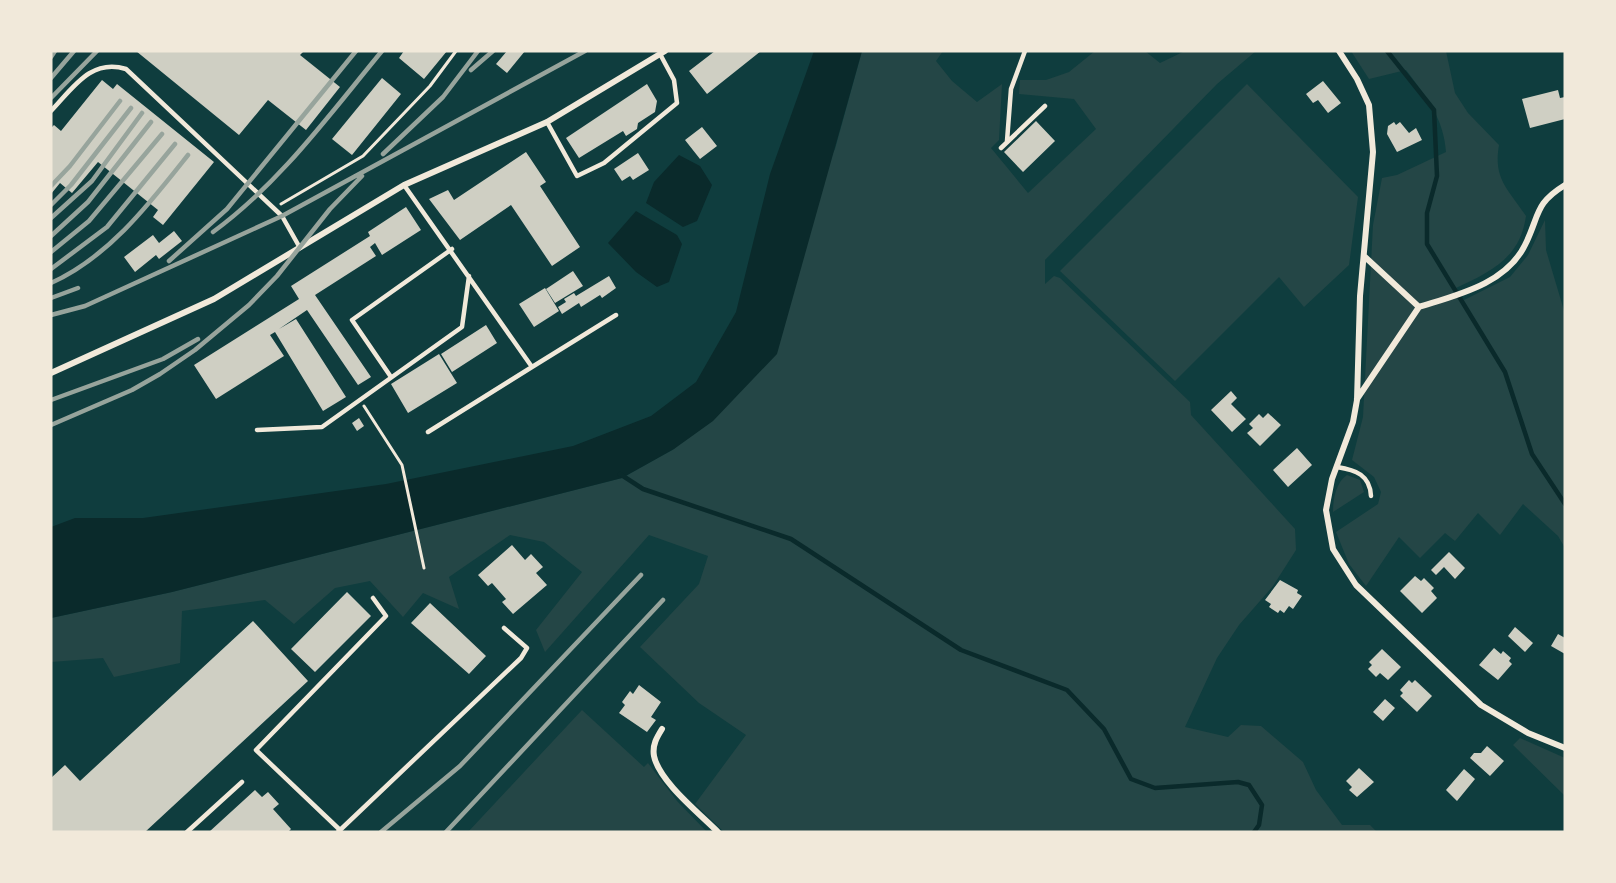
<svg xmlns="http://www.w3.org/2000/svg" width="1616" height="883" viewBox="0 0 1616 883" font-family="Barlow,sans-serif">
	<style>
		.green { fill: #244646 }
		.water { fill: #0a2a2b }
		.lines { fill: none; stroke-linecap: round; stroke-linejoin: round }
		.stream { stroke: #0a2a2b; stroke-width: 4.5 }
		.building { fill: #cfcfc3 }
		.path { stroke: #f1e9da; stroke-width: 3 }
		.service { stroke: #f1e9da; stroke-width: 4.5 }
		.minor { stroke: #f1e9da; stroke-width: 6 }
		.rail { stroke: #97a49c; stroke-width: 4.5 }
	</style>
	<rect width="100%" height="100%" fill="#0f3d3e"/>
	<path class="green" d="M862 51H943L936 61 952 81 977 102 1002 84 999 140 991 148 1028 193 1096 129 1074 99 1019 94 1020 80H1046L1069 72 1095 51H1145L1160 63 1185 51H1256L1217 84 1045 260V284L1054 276 1060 278 1190 402 1191 415 1295 529 1296 550 1273 586 1239 625 1217 658 1185 727 1228 737 1241 725 1261 726 1303 762 1316 790 1342 825H1370L1377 832H724L695 804 746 735 699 703 640 647 699 584 708 556 649 535 545 652 536 630 582 572 544 542 510 535 449 577 459 609 423 593 403 617 370 581 335 588 294 624 265 600 182 611 180 663 114 677 103 658 51 662V618L172 592 622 478 674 449 835 149Z
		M1351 51H1446L1455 93 1468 113 1499 145C1493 179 1508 189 1526 216 1520 259 1490 272 1454 289L1464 300 1510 277 1528 255 1545 220 1546 250 1565 314V548L1558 536 1523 504 1500 535 1478 513 1455 541 1445 533 1420 558 1399 537 1366 586 1349 564 1336 532 1378 504 1381 492 1374 477 1352 460 1363 417 1373 225 1382 178 1397 175 1446 152C1444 119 1426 96 1406 70L1369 79Z
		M1247 84 1358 197 1349 265 1304 307 1279 277 1175 381 1060 271Z
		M1347 475 1360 480 1364 492 1333 512C1333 499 1336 482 1347 475Z
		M582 710 644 767 648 763 677 801 707 832H468Z
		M1520 738 1565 758V796L1513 745Z"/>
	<path class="water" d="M814 51H862L777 354 713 421 674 449 622 478 172 592 51 618V527L75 518H143L386 484 573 446 651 416 696 382 736 312 770 174Z
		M679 155 700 166 712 185 697 221 683 227 646 203 654 182Z
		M636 211 677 235 682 244 669 282 657 287 636 272 608 243Z"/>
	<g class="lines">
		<path class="stream" d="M1387 51 1434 110 1437 176 1427 213V244L1505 372 1532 454 1565 504
			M620 474 643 489 791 539 961 650 1067 690 1104 729 1131 779 1155 788 1238 782 1249 785 1262 805 1259 825 1254 832"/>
	</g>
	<path class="building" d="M136 51H304L300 55 340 87 306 130 268 100 239 135Z
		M404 51H447L424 79 399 58Z
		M507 51H525L507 73 496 64Z
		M715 51H761L707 94 689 71Z
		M382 78 401 94 352 155 332 139Z
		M102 80 113 89 117 84 214 162 163 225 153 217 158 210 98 162 72 193 60 183 51 194V128L54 125 61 131Z
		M1323 81 1341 103 1328 113 1318 100 1313 103 1306 94Z
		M647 84 657 101 655 112 638 123 637 129 626 136 623 131 579 158 566 138Z
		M1558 90 1560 98 1565 97V119L1530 128 1522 99Z
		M1036 121 1055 141 1023 172 1004 152Z
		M1394 122 1396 125 1400 122 1409 133 1416 128 1422 140 1397 152 1387 134 1388 126Z
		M702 127 717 146 700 159 685 140Z
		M526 152 546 182 540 186 580 247 552 266 511 205 460 240 429 199 448 190 454 200Z
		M638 153 649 170 633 180 630 176 622 181 614 169Z
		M406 207 421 230 382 255 375 243 370 247 376 256 315 295 371 377 358 385 307 310 279 329 296 319 346 397 323 411 275 332 270 335 284 356 216 399 194 365 299 299 291 286 370 236 368 232Z
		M174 231 182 241 159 259 156 255 135 272 124 257 153 235 159 243Z
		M573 271 583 286 555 303 546 289Z
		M609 276 616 288 602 298 600 295 581 307 579 303 562 314 558 307 566 302 564 299 574 293 576 296Z
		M545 288 559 311 534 327 519 304Z
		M486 325 497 343 452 372 441 354Z
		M439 354 457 383 408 413 391 384Z
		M1231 391 1237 398 1231 404 1246 419 1232 432 1211 410Z
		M1268 413 1281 425 1260 446 1247 433 1253 428 1249 424 1259 414 1263 418Z
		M359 418 364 426 357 431 352 423Z
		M1297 448 1312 465 1288 487 1273 470Z
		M512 545 525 560 531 554 543 567 536 573 547 585 513 614 502 602 506 599 492 583 488 586 478 575Z
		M1449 552 1465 568 1455 579 1444 567 1436 575 1431 570Z
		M1415 576 1421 581 1424 578 1434 588 1431 591 1437 598 1422 613 1400 591Z
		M1280 580 1298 590 1297 593 1302 596 1293 609 1289 606 1284 613 1280 610 1278 613 1269 607 1271 604 1265 600Z
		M347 592 371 616 315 672 291 649Z
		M430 603 486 656 469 674 411 623Z
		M253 621 308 681 145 832H51V778L65 765 80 781Z
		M1515 627 1533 643 1525 652 1508 636Z
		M1558 634 1565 638V654L1551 646Z
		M1494 648 1501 654 1503 651 1511 658 1509 661 1512 664 1498 680 1479 665Z
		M1382 649 1401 667 1388 680 1380 673 1376 677 1368 669 1372 665 1369 662Z
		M1409 680 1412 683 1415 680 1432 696 1417 712 1400 696 1403 693 1400 690Z
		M639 685 661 702 651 717 656 720 647 732 619 713 625 705 622 702 630 691 633 694Z
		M1385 699 1395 708 1383 721 1373 712Z
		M1487 746 1504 761 1490 776 1470 758 1474 753H1481Z
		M1359 768 1374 782 1357 797 1349 790 1352 787 1346 781Z
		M1464 769 1475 779 1457 801 1446 790Z
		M255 790 262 797 268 792 279 804 273 809 291 829 288 832H209Z"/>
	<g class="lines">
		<path class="path" d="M281 204 363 156 430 86 456 51
			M364 406 402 465 424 568"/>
		<path class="service" d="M51 111C73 88 91 58 126 69L282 216 300 248
			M547 122 577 176 604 163 677 103 674 80 660 54
			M1007 141 1011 89 1025 51
			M1001 148 1045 106
			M404 185 532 367 428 432
			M532 367 616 315
			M391 377 352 320 452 249
			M257 430 322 427 462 327 469 276
			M1337 467C1356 470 1370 475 1371 496
			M340 830 256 750 386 616 373 598
			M187 832 242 782
			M338 832 521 658 527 648 504 628"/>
		<path class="minor" d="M1339 51 1357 79 1369 105 1373 152 1360 296 1357 400 1353 422 1332 479 1326 510 1333 549 1356 585 1481 705 1528 733 1565 748
			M1364 256 1419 307C1457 295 1506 284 1525 245 1540 215 1534 204 1565 185
			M51 373 214 299 404 185 547 122 665 51
			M1357 399 1419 307
			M662 729C657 737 652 745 654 756 659 781 699 813 718 832"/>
		<path class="rail" d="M51 57 55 51
			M471 70 493 51
			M51 78 74 51
			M51 98 97 51
			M383 154 443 97 478 51
			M51 186 70 166 120 101
			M51 205 71 185 131 108
			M51 218 92 181 142 113
			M213 232C280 183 329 115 382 51
			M51 236 88 202 151 122
			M51 252 89 221 162 134
			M169 261 227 209 356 51
			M51 269 107 227 175 144
			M51 283C109 257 150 203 188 155
			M51 298 78 288
			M51 315 85 306 282 216 585 51
			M51 400 163 359 198 339
			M51 425 132 390 160 374 195 350 249 305 277 276 330 209 362 176
			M381 832 460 766 641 575
			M446 832 663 600"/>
	</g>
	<rect width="1616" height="883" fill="none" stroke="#f1e9da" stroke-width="105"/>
</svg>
